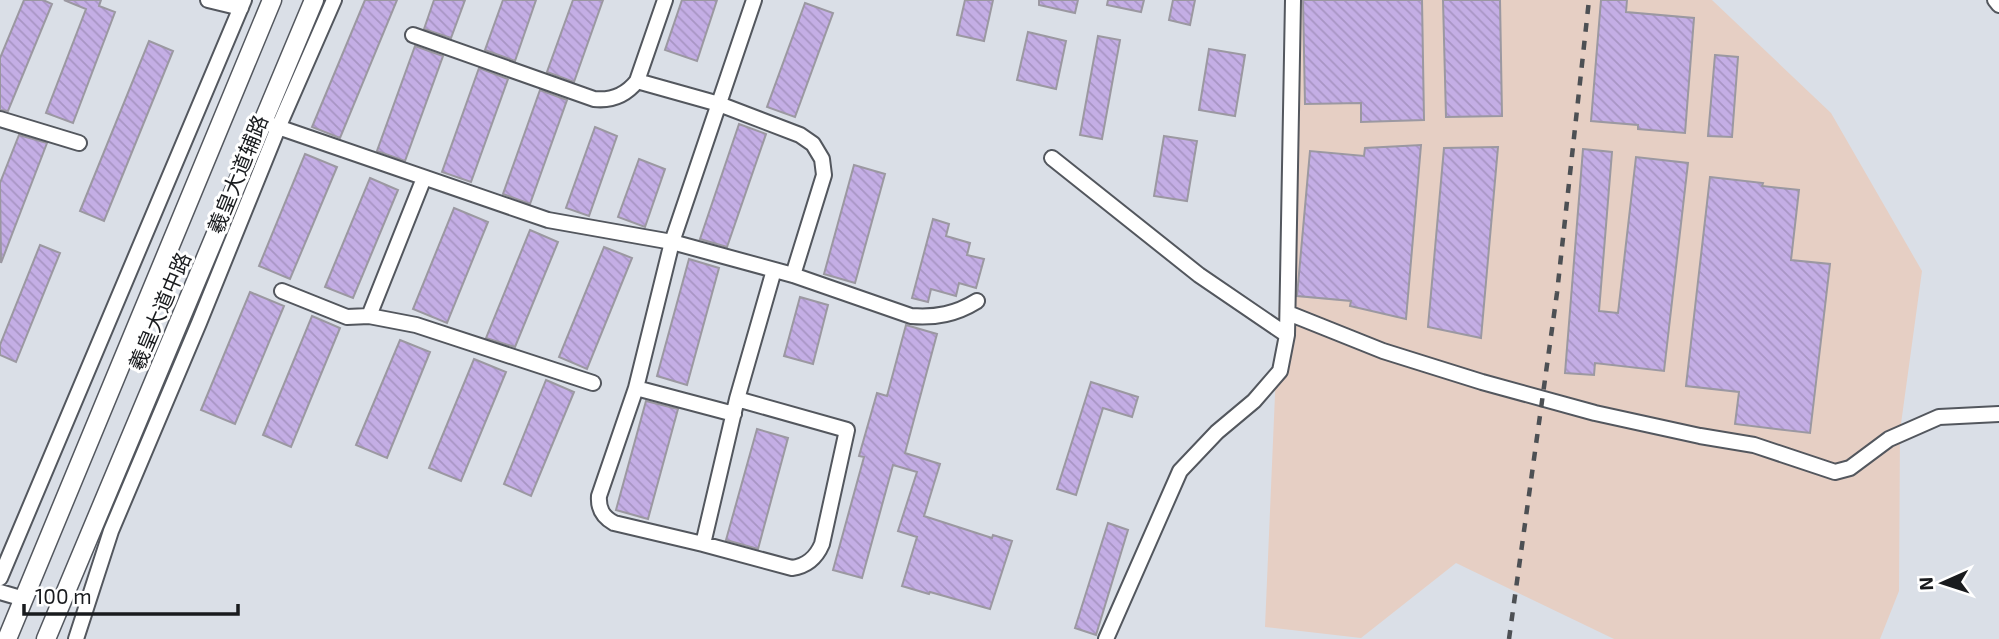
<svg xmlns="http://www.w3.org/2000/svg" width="1999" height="639" viewBox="0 0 1999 639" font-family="'Exo 2','Noto Sans SC',sans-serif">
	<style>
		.industrial { fill: #e6cfc4 }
		.building { fill: url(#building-back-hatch); stroke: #9b98a1; stroke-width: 2 }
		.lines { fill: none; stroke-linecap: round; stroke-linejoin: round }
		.minor-casing { stroke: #53575e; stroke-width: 18 }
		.major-casing { stroke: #53575e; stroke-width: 21 }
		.minor { stroke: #fff; stroke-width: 14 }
		.major { stroke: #fff; stroke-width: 18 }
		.rail { stroke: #4d5054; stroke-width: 4.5; stroke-dasharray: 9 9; stroke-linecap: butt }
		.labels { text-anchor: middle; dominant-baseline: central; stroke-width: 6; stroke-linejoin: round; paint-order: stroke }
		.street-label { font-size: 21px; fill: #191b1e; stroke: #fff }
	</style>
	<defs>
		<pattern id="building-back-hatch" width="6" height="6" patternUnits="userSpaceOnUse" patternTransform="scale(1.75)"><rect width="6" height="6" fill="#c4aee5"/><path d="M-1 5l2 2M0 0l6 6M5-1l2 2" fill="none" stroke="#a895c4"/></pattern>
	</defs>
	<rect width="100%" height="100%" fill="#dadfe7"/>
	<path class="industrial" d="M1292 0H1712L1831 113 1922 271 1900 431 1899 591 1880 639H1614L1456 563 1361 638 1265 627Z"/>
	<path class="building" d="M24 0H43L52 4 8 111 0 110V58Z
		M64 0H101L99 6 115 12 73 123 46 113 86 9Z
		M365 0H397L340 138 312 127Z
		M434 0H465L451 38 424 29Z
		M503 0H536L515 61 485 50Z
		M573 0H603L574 82 547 72Z
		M682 0H717L697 61 665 50Z
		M965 0H993L984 41 957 35Z
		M1039 0H1078L1075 13 1039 5Z
		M1108 0H1144L1141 12 1107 5Z
		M1173 0H1195L1190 25 1169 20Z
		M1303 0H1422L1424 120 1361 122V103L1305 104Z
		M1443 0H1500L1502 116 1446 117Z
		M1601 0H1627L1626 12 1694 18 1685 133 1638 129V125L1591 121Z
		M805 3 833 13 795 117 767 107Z
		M1028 32 1066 41 1056 89 1017 80Z
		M1098 36 1120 40 1102 139 1080 135Z
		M149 41 173 51 104 221 80 211Z
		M415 46 443 56 405 161 377 151Z
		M1209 49 1245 55 1235 116 1199 110Z
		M1715 55 1738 57 1732 137 1708 136Z
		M479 68 508 79 471 182 442 172Z
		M540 90 567 100 530 204 503 194Z
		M739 124 766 134 727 247 700 239Z
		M595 127 617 136 589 216 566 208Z
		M19 135 47 143 1 263 0 183Z
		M1164 136 1197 141 1187 201 1154 196Z
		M1421 145 1406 319 1350 306 1351 301 1297 296 1310 151 1364 156 1365 148Z
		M1498 147 1481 338 1428 327 1444 148Z
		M1583 149 1612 152 1599 311 1618 313 1636 157 1688 163 1664 371 1595 363 1594 375 1565 373Z
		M305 154 337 167 290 279 259 266Z
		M639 159 665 169 645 227 618 217Z
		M854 165 885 174 855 283 824 274Z
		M1710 177 1763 183 1762 186 1799 190 1791 260 1830 264 1810 433 1735 424 1739 392 1686 386Z
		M370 178 398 190 353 298 325 287Z
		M454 208 488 222 447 323 413 309Z
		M933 219 949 224 946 236 970 243 967 255 984 259 976 288 959 283 956 296 931 289 928 302 912 298Z
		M530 230 558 242 515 347 486 338Z
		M40 245 60 253 16 362 0 355V345Z
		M604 247 632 258 587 369 559 357Z
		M689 259 719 268 687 385 657 376Z
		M250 292 284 306 235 424 201 410Z
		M800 297 828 305 813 364 784 356Z
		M312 316 340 328 291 447 263 435Z
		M906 325 937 334 905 453 940 464 924 516 992 538 993 535 1012 541 990 609 930 592 929 594 902 586 917 537 898 531 917 472 893 465 862 578 833 570 864 457 859 456 877 393 887 396Z
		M400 340 430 352 387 458 356 445Z
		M474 359 506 372 461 481 429 468Z
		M546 380 574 392 531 496 504 484Z
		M1091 382 1138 397 1132 417 1103 408 1076 495 1057 489Z
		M646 401 678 409 648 519 616 510Z
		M757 429 788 438 758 549 726 540Z
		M1108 523 1128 530 1096 635 1075 628Z"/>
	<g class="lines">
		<defs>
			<path id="minor" d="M208 0 241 8
				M665 0 637 81 719 104 800 135 813 144 822 159 824 175 793 275
				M1995 0 1999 5
				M413 35 594 99C612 101 626 95 637 81
				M0 119 79 143
				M272 125 548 220 672 242 754 0
				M1052 158 1199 275 1287 335
				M282 291 347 317 369 316 416 325 593 383
				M1288 313 1383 351 1482 382 1595 413 1700 436 1754 445 1835 472 1850 468 1889 439 1939 417 1999 414
				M369 316 424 178
				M636 388 599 496C598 509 603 517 614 523L703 544 792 568C807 566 816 558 822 544L847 430 737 399
				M734 414 636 388 672 242 793 275 911 316C936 318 956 314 977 301
				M703 544 737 399 774 270
				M0 578 244 0
				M0 592 24 599
				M76 639 111 531 199 323 278 128 334 0
				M1106 639 1180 471 1217 432 1254 401 1280 371 1287 335 1293 0"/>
			<path id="major" d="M7 639 272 0
				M46 639 314 0"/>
		</defs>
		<use href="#minor" class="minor-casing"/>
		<use href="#major" class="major-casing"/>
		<use href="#minor" class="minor"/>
		<use href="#major" class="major"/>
		<path class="rail" d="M1509 639 1557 293 1589 0"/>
	</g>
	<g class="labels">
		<g class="street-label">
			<text transform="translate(237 174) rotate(-68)">羲皇大道辅路</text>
			<text transform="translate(159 311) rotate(-67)">羲皇大道中路</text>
		</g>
	</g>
	<g transform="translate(1943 583) rotate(267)" stroke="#ffffff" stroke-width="5" paint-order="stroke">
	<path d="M0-5L12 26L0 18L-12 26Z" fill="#191b1e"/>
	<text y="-10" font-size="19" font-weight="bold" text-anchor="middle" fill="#191b1e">N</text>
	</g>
	<path d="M24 604v10h214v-10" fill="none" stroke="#191b1e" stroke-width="3.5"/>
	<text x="35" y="604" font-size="21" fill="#191b1e" stroke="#ffffff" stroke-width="5" paint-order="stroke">100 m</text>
</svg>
